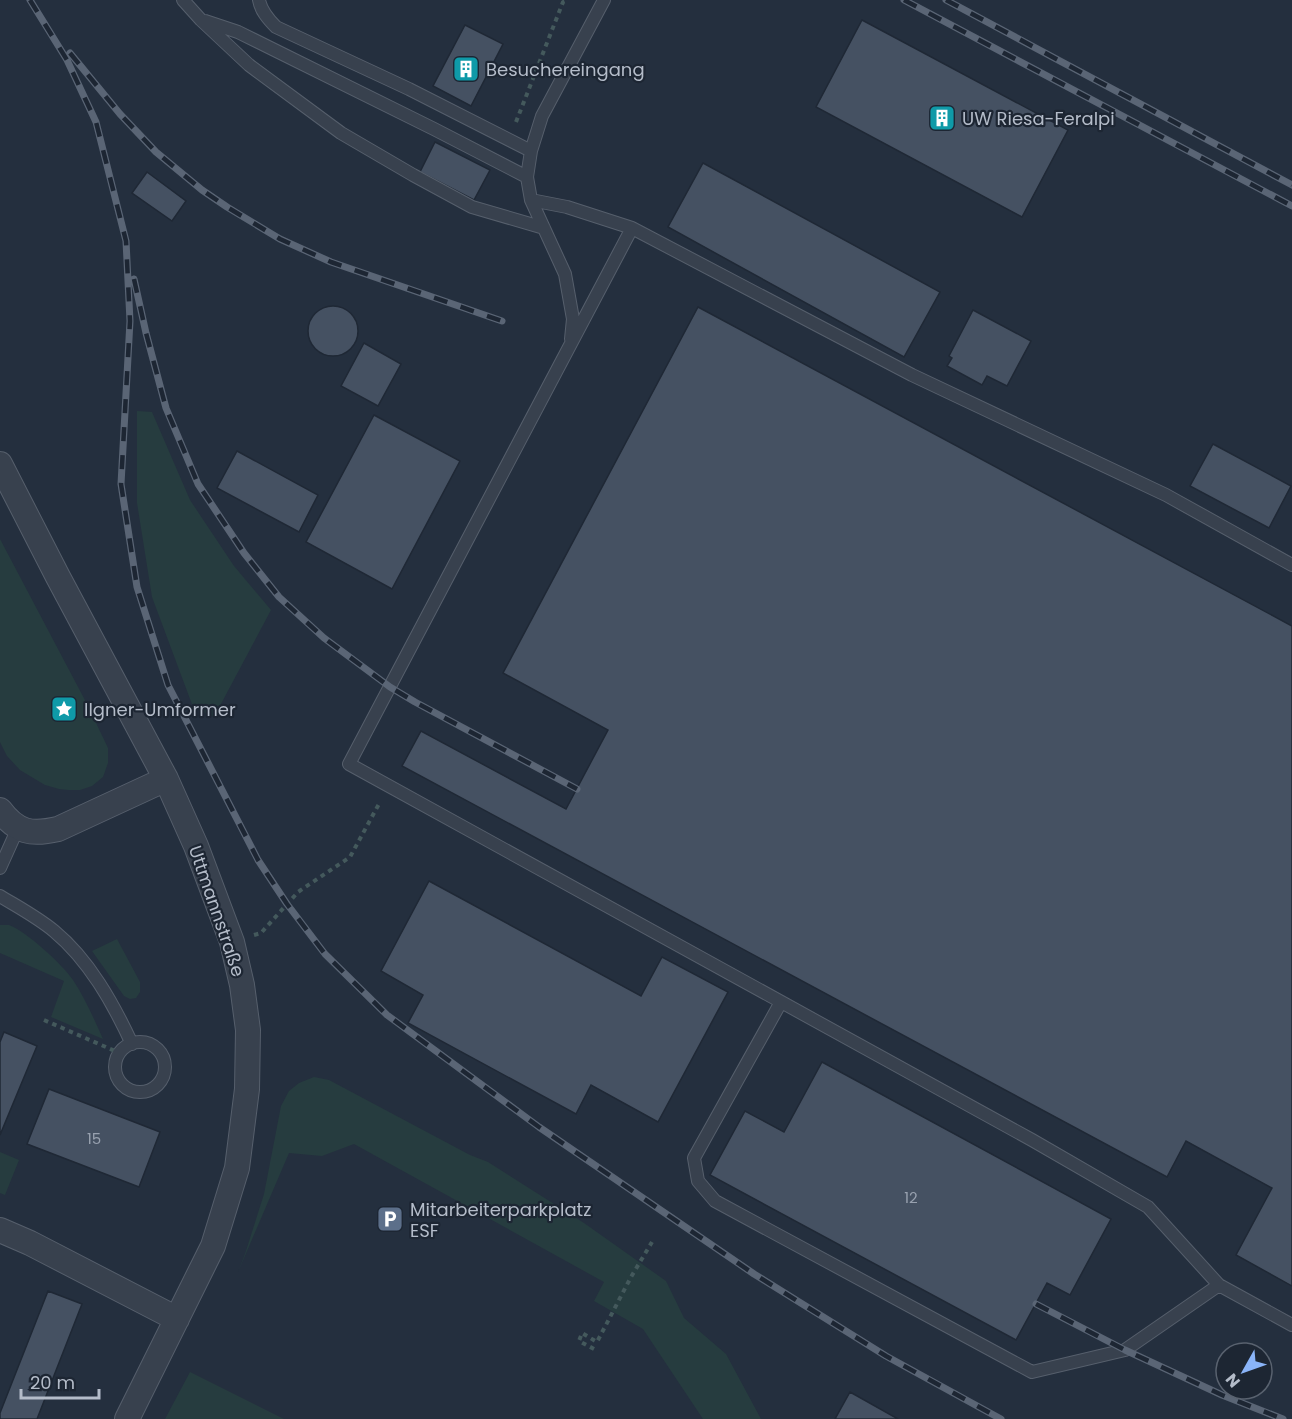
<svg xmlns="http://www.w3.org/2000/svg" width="1292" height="1419" viewBox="0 0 1292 1419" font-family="Poppins,sans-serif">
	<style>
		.green { fill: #263c3f }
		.building { fill: #455162; stroke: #1f2835; stroke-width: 1.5 }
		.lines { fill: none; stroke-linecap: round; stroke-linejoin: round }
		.service-casing { stroke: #565f6c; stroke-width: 14 }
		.minor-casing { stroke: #565f6c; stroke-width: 26 }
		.path { stroke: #44595c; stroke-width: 4; stroke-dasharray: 4.5 4.5; stroke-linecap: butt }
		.service { stroke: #38414e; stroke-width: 12 }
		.minor { stroke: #38414e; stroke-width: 24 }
		.rail-casing { stroke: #5a6575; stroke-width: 7 }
		.rail { stroke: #1d2633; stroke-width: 4.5; stroke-dasharray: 14; stroke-linecap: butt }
		.labels { text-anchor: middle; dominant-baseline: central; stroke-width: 4.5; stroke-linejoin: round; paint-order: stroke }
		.number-label { font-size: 15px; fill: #98a1af }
		.poi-label { font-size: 18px; fill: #b4bcc9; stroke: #1d2633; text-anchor: start }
		.street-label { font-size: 18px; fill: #b4bcc9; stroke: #1d2633 }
	</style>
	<rect width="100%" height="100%" fill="#242f3e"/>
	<path class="green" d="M137 411 152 412 190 500 234 566 271 610 214 717 193 707 152 597 137 503Z
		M0 539 87 704 108 748V763L103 777 92 786 80 790H69L59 789 45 785 20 770 7 756 0 742Z
		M0 925C2 925 7 925 9 925 26 931 63 965 73 980 85 998 94 1019 103 1039L51 1017 64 981 0 953Z
		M117 939 140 982V992L136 998 130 999 124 996 92 951Z
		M314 1077 329 1080 470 1155 488 1162 584 1223 666 1281 684 1318 726 1354 761 1419H703L643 1329 594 1301 604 1282 354 1144 322 1156 289 1153 238 1272 245 1254 264 1194 281 1106 289 1091 299 1083Z
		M0 1152 19 1160 5 1195 0 1193Z
		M190 1372 284 1419H165Z"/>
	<path class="building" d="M862 20 1068 130 1022 217 816 107Z
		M465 25 503 44 471 106 433 86Z
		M435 142 490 170 474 200 420 172Z
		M703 163 940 292 904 357 668 227Z
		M147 172 186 201 172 221 132 193Z
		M308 331a25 25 0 1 1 50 0a25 25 0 1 1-50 0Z
		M698 307 1292 626V1286L1236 1255 1272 1188 1186 1141 1167 1177 402 766 421 731 566 809 608 730 503 673Z
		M973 310 1031 341 1007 386 987 376 982 385 947 366 952 358 949 356Z
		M364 343 401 364 378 406 341 386Z
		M374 415 460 461 392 589 306 542Z
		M1213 444 1291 486 1269 528 1190 486Z
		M237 451 318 495 299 532 217 488Z
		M429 881 641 996 662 957 728 992 658 1122 591 1085 576 1114 408 1023 423 995 381 971Z
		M4 1032 37 1046 0 1135V1042Z
		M822 1062 1111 1219 1070 1295 1047 1283 1016 1340 710 1175 745 1111 784 1132Z
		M49 1089 160 1132 139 1187 27 1144Z
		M48 1291 82 1304 37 1419H0V1413Z
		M850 1392 898 1419H835Z"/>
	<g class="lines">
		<defs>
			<path id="service" d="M183 0 201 20 249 65 341 133 413 175 472 207 544 228
				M259 0C261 11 268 19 276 27L409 89 531 151
				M205 21 238 32 434 129 527 177
				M531 200 567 207 632 228
				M571 339 573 319 565 274 531 200 527 177 531 151 542 116 604 0
				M1292 565 1166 495 912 375 632 228 349 764 1032 1140 1148 1207 1219 1285 1292 1325
				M0 868 18 828
				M0 896C18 907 37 917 54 931 89 960 113 1003 132 1044
				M781 1002 694 1158 698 1181 715 1201 1032 1372 1125 1350 1219 1285
				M115 1067a25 25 0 1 1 50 0a25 25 0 1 1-50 0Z"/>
			<path id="minor" d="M0 464 58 577 166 779 196 846 232 942 242 985 248 1030 247 1089 237 1168 213 1246 127 1419
				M0 810C17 833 32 835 58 829L166 779
				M0 1230 30 1243 177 1319"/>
		</defs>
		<use href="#service" class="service-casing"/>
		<use href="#minor" class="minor-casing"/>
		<path class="path" d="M516 122 563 2 568 0
			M254 935 261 933 298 892 350 857 380 802
			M44 1020 115 1051
			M594 1349 579 1341 582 1333 597 1342 631 1277 652 1242"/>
		<use href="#service" class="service"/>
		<use href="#minor" class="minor"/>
		<defs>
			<path id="rail" d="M30 0 67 60 96 122 126 241 130 321 121 484 137 587 168 685 258 860 287 904 325 954 387 1015 539 1127 754 1274 886 1356 1001 1419
				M904 0 1292 206
				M946 0 1292 185
				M70 53 120 114 156 152 202 190 227 207 280 239 331 262 502 321
				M134 279 146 333 166 408 198 484 244 553 279 597 324 638 390 687 415 702 577 789
				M1036 1304 1125 1350 1222 1395 1283 1419"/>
		</defs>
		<use href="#rail" class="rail-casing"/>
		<use href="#rail" class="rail"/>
	</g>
	<defs>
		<symbol id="building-square" viewBox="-11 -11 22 22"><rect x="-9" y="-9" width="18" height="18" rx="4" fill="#0f9aa8" stroke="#1d2633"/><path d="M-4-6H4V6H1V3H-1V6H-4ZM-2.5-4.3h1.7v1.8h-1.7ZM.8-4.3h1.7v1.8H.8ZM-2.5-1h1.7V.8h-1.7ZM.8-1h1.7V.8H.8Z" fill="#fff"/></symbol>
		<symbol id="sight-square" viewBox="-11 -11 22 22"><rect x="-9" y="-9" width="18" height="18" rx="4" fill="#0f9aa8" stroke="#1d2633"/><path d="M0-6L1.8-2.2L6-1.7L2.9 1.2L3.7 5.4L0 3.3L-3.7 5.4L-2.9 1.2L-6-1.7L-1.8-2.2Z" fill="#fff"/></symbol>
		<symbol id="parking-square" viewBox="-11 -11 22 22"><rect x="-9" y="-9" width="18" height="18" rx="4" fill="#5c6f8a" stroke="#1d2633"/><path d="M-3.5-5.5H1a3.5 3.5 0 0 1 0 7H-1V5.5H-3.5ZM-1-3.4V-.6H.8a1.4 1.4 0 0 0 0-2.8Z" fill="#fff"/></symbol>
	</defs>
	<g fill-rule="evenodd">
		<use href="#building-square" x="451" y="54" width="30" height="30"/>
		<use href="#building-square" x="927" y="103" width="30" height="30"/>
		<use href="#sight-square" x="49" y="694" width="30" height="30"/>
		<use href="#parking-square" x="375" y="1204" width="30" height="30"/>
	</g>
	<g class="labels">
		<g class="number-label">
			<text x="94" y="1138">15</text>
			<text x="911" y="1197">12</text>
		</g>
		<g class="poi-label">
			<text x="486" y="69">Besuchereingang</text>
			<text x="962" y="118">UW Riesa-Feralpi</text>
			<text x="84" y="709">Ilgner-Umformer</text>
			<text x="410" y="1209">Mitarbeiterparkplatz<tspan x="410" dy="21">ESF</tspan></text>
		</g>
		<g class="street-label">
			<text transform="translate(217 911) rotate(71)">Uttmannstraße</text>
		</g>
	</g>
	<g transform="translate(1244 1371) rotate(230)"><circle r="28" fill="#1d2633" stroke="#59626f" stroke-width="1.5"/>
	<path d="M0-4.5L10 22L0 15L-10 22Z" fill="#8ab4f8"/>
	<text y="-9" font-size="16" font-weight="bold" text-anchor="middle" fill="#b4bcc9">N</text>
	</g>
	<path d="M21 1389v9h78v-9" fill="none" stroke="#b4bcc9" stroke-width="3"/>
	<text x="30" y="1389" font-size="18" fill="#b4bcc9" stroke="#1d2633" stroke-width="4.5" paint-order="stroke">20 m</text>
</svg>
